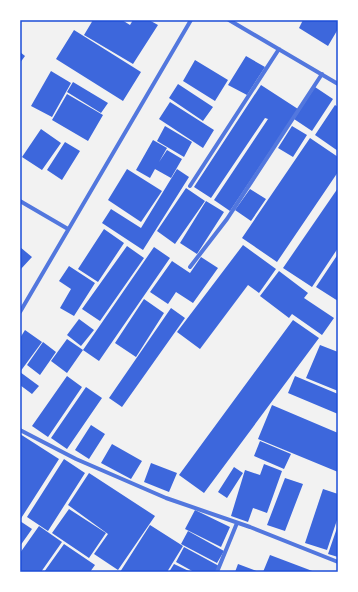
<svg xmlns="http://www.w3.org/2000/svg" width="358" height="592" viewBox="0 0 358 592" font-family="Ubuntu,sans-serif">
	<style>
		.building { fill: #3d67dc }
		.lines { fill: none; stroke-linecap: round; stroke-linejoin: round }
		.minor { stroke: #5277de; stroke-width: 4 }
		.neatline { fill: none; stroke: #1d4ed8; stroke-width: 1.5 }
	</style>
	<rect width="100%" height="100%" fill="#f2f2f2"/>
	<path class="building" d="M93 20H122L130 25 133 20H149L158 25 133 64 84 35Z
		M303 20H338V29L328 46 299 28Z
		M74 30 141 72 123 101 56 59Z
		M20 52 25 56 20 63Z
		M246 56 265 67 247 95 228 85Z
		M195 60 228 80 215 101 183 81Z
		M51 71 71 83 52 117 31 106Z
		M73 82 108 103 101 113 67 92Z
		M178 84 213 107 203 121 169 98Z
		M261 85 298 109 230 211 214 200 268 119 265 118 211 198 194 187Z
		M315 87 333 99 312 131 294 119Z
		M67 94 103 115 88 141 52 120Z
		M170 102 214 130 203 148 159 119Z
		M335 105 338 107V151L315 135Z
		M165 126 192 142 184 157 157 141Z
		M292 126 307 135 293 157 278 148Z
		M41 129 61 143 42 170 22 157Z
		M310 138 338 157V172L277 262 242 238Z
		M153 140 167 148 159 162 167 150 182 159 171 178 155 169 150 178 136 170Z
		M65 142 80 151 62 180 47 170Z
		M127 169 162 191 141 222 108 200Z
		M177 169 189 177 143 250 102 223 111 209 141 228Z
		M186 188 205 201 175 244 157 231Z
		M338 188V248L312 287 283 268Z
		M250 189 266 199 251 221 235 210Z
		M206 201 224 212 197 254 180 243Z
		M104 229 124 243 98 282 78 269Z
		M243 245 276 269 259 293 248 285 200 349 177 332Z
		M127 246 144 258 100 321 82 309Z
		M20 247 32 257 20 270Z
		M154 247 170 258 99 361 83 350Z
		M338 254V301L316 287Z
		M201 257 218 268 193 303 176 292 168 304 150 292 172 261 190 273Z
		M69 266 95 283 74 316 60 308 71 289 59 281Z
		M279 271 308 293 304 298 334 318 322 335 292 314 289 318 260 296Z
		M144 299 164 313 136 357 115 343Z
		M171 308 185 318 122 407 109 398Z
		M79 319 94 330 81 346 67 335Z
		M293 320 319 338 204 493 179 475Z
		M25 330 42 342 20 372 39 386 32 394 20 385V338Z
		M67 339 83 350 67 373 51 361Z
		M43 342 56 352 40 375 27 365Z
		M320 345 338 352V391L306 378Z
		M67 376 82 387 48 437 32 426Z
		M295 376 338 394V414L288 393Z
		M86 387 102 398 67 449 51 438Z
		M272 405 338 433V472L258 439Z
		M91 425 105 434 89 459 75 450Z
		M20 434 59 459 20 520Z
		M260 441 291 454 284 469 254 456Z
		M112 444 142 461 131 479 101 463Z
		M64 459 85 473 48 531 27 517Z
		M151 463 177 473 169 492 144 482Z
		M264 464 282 471 267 513 253 508 248 522 231 516 245 470 260 475Z
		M234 467 243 473 227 498 218 492Z
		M89 473 155 516 118 570 94 554 108 534 68 505Z
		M285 478 303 484 285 531 267 525Z
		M323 489 338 494V517L327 550 305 543Z
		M69 509 106 533 89 558 52 533Z
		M195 510 230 527 221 547 185 529Z
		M20 521 32 529 20 546Z
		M150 525 183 546 167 572H120Z
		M338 525V557L328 554Z
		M39 526 62 542 41 572H20V553Z
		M188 531 224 551 217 563 181 544Z
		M64 544 95 565 90 572H44Z
		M184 547 219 566 216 572H194L176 562Z
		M270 555 315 572H263Z
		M174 564 191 572H169Z
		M238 564 259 572H235Z"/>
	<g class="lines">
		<path class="minor" d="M229 20 338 84
			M190 186 279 49
			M20 201 68 229
			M190 267 227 219 322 74
			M20 312 191 20
			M20 430 76 459 166 498 250 527 338 562
			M217 572 237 523"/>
	</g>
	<rect width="358" height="592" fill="none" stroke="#ffffff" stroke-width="42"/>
	<rect x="21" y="21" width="316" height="550" class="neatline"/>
</svg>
